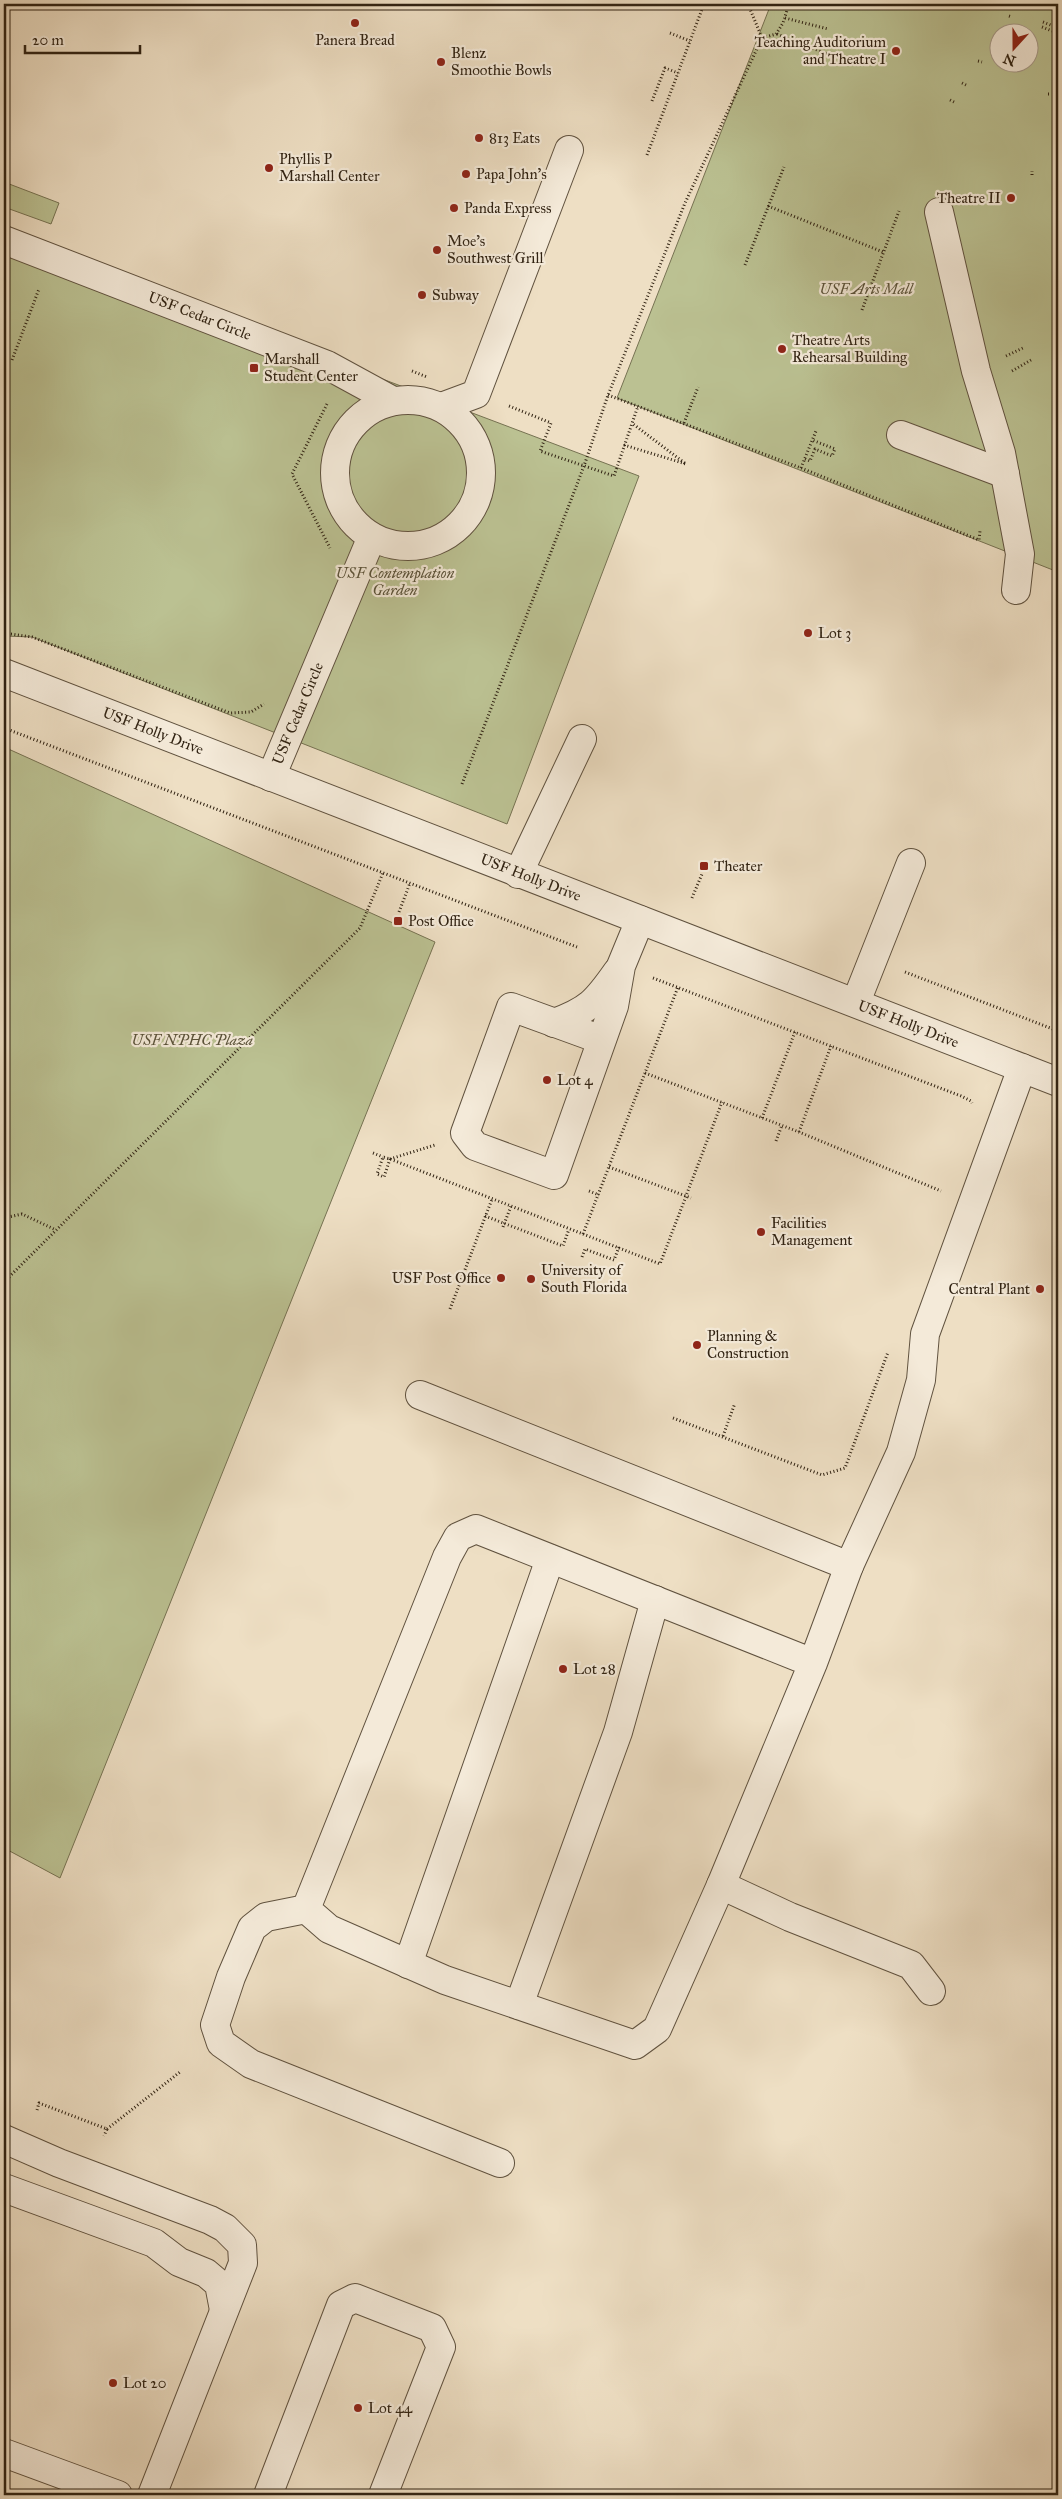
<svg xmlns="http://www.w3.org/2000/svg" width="1062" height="2499" viewBox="0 0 1062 2499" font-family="'IM FELL Great Primer',serif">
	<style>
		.green { fill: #bbc192; stroke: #767252; fill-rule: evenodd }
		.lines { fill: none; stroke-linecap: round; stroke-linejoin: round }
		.minor-casing { stroke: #60523f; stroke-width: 30 }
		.path { stroke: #312313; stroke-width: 3; stroke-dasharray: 1 2.5; stroke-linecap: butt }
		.minor { stroke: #f4ead9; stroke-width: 28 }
		.poi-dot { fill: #8f2418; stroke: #f4ead9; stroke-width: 2 }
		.labels { text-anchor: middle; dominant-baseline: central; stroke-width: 4.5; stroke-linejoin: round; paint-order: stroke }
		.poi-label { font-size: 15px; fill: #312313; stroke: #f4ead9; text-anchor: start }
		.park-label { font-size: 15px; font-style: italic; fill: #5a5239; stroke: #f4ead9 }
		.street-label { font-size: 15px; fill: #312313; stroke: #f4ead9 }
	</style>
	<rect width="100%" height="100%" fill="#eedfc4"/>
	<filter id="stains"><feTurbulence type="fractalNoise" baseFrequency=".004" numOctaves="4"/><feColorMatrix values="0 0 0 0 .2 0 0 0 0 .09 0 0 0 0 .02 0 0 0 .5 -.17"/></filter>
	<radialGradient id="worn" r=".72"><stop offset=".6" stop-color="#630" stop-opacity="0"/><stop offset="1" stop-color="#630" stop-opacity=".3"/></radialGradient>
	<path class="green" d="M771 4H1058V572L617 398ZM1000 32H1030V62H1000Z
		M4 182 59 203 51 224 4 207Z
		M4 236 639 476 507 824 32 637 4 636Z
		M4 747 435 942 60 1878 4 1848Z"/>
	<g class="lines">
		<defs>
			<g id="minor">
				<path d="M939 212 976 371 1001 453 1020 554 1016 590"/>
				<path id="s1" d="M4 240 327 365 393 401"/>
				<circle cx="408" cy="473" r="73"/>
				<path d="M441 407 476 394 569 150"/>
				<path d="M901 435 1005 474"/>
				<path id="s2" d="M4 673 1058 1082"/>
				<path id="s3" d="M271 777 371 539"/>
				<path d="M518 874 582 739"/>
				<path d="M856 1002 911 863"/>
				<path d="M554 1023C589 1010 596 1002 617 972"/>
				<path d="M602 1040 511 1007 465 1133 475 1146 554 1175 614 1006 621 966 640 920"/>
				<path d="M420 1395 849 1566"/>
				<path d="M813 1663 476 1529 458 1537 447 1557 306 1909 329 1929 445 1980 635 2045 657 2029 721 1885 813 1663 849 1566 901 1452 921 1380 925 1334 1022 1068"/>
				<path d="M721 1885 790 1917 911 1965 931 1991"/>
				<path d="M306 1909 266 1917 252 1928 231 1977 215 2025 221 2043 251 2064 500 2163"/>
				<path d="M408 1964 550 1559"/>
				<path d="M519 2005 618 1732 655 1600"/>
				<path d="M4 2139 59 2163 210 2220 225 2228 242 2245 243 2263 152 2495"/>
				<path d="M4 2188 154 2243 179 2262 206 2273 219 2284 224 2310"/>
				<path d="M4 2453 118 2495"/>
				<path d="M268 2495 341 2305 355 2298 432 2328 441 2347 383 2495"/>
			</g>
		</defs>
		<use href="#minor" class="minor-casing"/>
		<path class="path" d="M748 4 762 38
			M1009 16 1012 17
			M785 18 828 29
			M1043 22 1058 28
			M1042 27 1052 31
			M670 33 690 41
			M777 34 827 54
			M992 40 994 41
			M978 61 982 62
			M1009 69 1011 62
			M962 83 966 85
			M1048 94H1050
			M950 100 954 102
			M652 101 665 68 678 73
			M647 155 704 4
			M1032 175V171
			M768 206 883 252
			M745 265 784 167
			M862 310 899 211
			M1006 356 1025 347
			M12 360 39 289
			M412 371 427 377
			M1012 371 1031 360
			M608 395 801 468 979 540 980 531
			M327 404 292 474 330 548
			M509 406 551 423 540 451 614 476 638 406
			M684 423 698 387
			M624 445 686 464 633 424
			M805 459 810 461 815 449 832 456 835 449 812 440
			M801 468 816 431
			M4 633 32 637 230 713 251 712 264 704
			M4 728 577 947
			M462 784 584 466 608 395 685 203 762 38 776 34 783 23 789 4
			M692 898 702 874
			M399 912 410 883
			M905 972 1058 1031
			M653 978 961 1096 971 1101 972 1103
			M645 1073 799 1132 941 1191
			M762 1118 795 1032
			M799 1132 831 1046
			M776 1141 782 1125
			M373 1153 383 1157
			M390 1159 384 1177 377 1174 383 1157 390 1159 583 1234 678 987
			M390 1159 435 1145
			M609 1167 691 1198
			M589 1191 599 1195
			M485 1216 563 1246 569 1229
			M4 1218 22 1214 56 1230
			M503 1227 511 1206
			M583 1234 660 1264 722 1102
			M582 1257 585 1249 614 1260 619 1247
			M4 1282 360 928 383 873
			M450 1309 492 1199
			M673 1418 822 1475 845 1468 888 1352
			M723 1436 735 1403
			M37 2110 39 2103 107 2129 104 2136
			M107 2129 180 2072"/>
		<use href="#minor" class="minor"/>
	</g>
	<g class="poi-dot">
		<circle cx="355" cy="23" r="5"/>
		<circle cx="896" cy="51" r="5"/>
		<circle cx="441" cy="62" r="5"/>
		<circle cx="479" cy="138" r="5"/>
		<circle cx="269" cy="168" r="5"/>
		<circle cx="466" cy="174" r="5"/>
		<circle cx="1011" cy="198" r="5"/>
		<circle cx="454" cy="208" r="5"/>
		<circle cx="437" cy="250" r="5"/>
		<circle cx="422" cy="295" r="5"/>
		<circle cx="782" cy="349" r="5"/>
		<rect x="249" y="363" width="10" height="10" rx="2.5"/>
		<circle cx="808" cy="633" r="5"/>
		<rect x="699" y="861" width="10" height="10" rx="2.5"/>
		<rect x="393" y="916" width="10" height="10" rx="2.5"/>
		<circle cx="547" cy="1080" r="5"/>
		<circle cx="761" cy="1232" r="5"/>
		<circle cx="501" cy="1278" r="5"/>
		<circle cx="531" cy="1279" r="5"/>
		<circle cx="1040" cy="1289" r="5"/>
		<circle cx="697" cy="1345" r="5"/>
		<circle cx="563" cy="1669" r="5"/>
		<circle cx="113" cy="2383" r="5"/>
		<circle cx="358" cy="2408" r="5"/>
	</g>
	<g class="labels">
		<g class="poi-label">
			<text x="355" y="40" text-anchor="middle">Panera Bread</text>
			<text x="886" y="42" text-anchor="end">Teaching Auditorium<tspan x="886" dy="17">and Theatre I</tspan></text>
			<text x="451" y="53">Blenz<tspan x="451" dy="17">Smoothie Bowls</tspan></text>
			<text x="489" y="138">813 Eats</text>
			<text x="279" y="159">Phyllis P<tspan x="279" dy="17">Marshall Center</tspan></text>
			<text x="476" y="174">Papa John's</text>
			<text x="1001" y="198" text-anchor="end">Theatre II</text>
			<text x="464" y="208">Panda Express</text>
			<text x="447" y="241">Moe's<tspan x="447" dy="17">Southwest Grill</tspan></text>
			<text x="432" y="295">Subway</text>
			<text x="792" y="340">Theatre Arts<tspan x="792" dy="17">Rehearsal Building</tspan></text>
			<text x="264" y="359">Marshall<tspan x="264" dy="17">Student Center</tspan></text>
			<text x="818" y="633">Lot 3</text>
			<text x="714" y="866">Theater</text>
			<text x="408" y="921">Post Office</text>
			<text x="557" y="1080">Lot 4</text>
			<text x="771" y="1223">Facilities<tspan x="771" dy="17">Management</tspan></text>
			<text x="541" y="1270">University of<tspan x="541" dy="17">South Florida</tspan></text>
			<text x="491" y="1278" text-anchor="end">USF Post Office</text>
			<text x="1030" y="1289" text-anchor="end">Central Plant</text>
			<text x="707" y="1336">Planning &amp;<tspan x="707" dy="17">Construction</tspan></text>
			<text x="573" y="1669">Lot 28</text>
			<text x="123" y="2383">Lot 20</text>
			<text x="368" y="2408">Lot 44</text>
		</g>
		<g class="park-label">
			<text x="866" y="289">USF Arts Mall</text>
			<text x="395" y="573">USF Contemplation<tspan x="395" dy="17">Garden</tspan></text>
			<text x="192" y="1040">USF NPHC Plaza</text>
		</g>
		<g class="street-label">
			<text stroke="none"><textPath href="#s1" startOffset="210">USF Cedar Circle</textPath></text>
			<text stroke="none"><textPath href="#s3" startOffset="69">USF Cedar Circle</textPath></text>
			<text stroke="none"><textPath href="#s2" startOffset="160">USF Holly Drive</textPath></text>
			<text stroke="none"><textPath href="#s2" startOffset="565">USF Holly Drive</textPath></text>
			<text stroke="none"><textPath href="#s2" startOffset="970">USF Holly Drive</textPath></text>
		</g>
	</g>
	<rect width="1062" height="2499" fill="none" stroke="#eedfc4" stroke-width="20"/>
	<rect x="5" y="5" width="1052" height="2489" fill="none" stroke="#312313" stroke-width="2.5"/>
	<rect x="10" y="10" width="1042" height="2479" fill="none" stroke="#312313"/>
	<g transform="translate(1014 48) rotate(201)"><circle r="24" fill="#f4ead9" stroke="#a69a8a"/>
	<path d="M0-4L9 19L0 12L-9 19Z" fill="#8f2418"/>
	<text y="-8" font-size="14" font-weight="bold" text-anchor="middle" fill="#312313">N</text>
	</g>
	<path d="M25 45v8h115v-8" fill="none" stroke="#312313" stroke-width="2.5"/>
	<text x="32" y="45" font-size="15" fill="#312313" stroke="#f4ead9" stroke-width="4" paint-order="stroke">20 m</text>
	<rect width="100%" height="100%" filter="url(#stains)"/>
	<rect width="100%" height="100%" fill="url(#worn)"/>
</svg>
